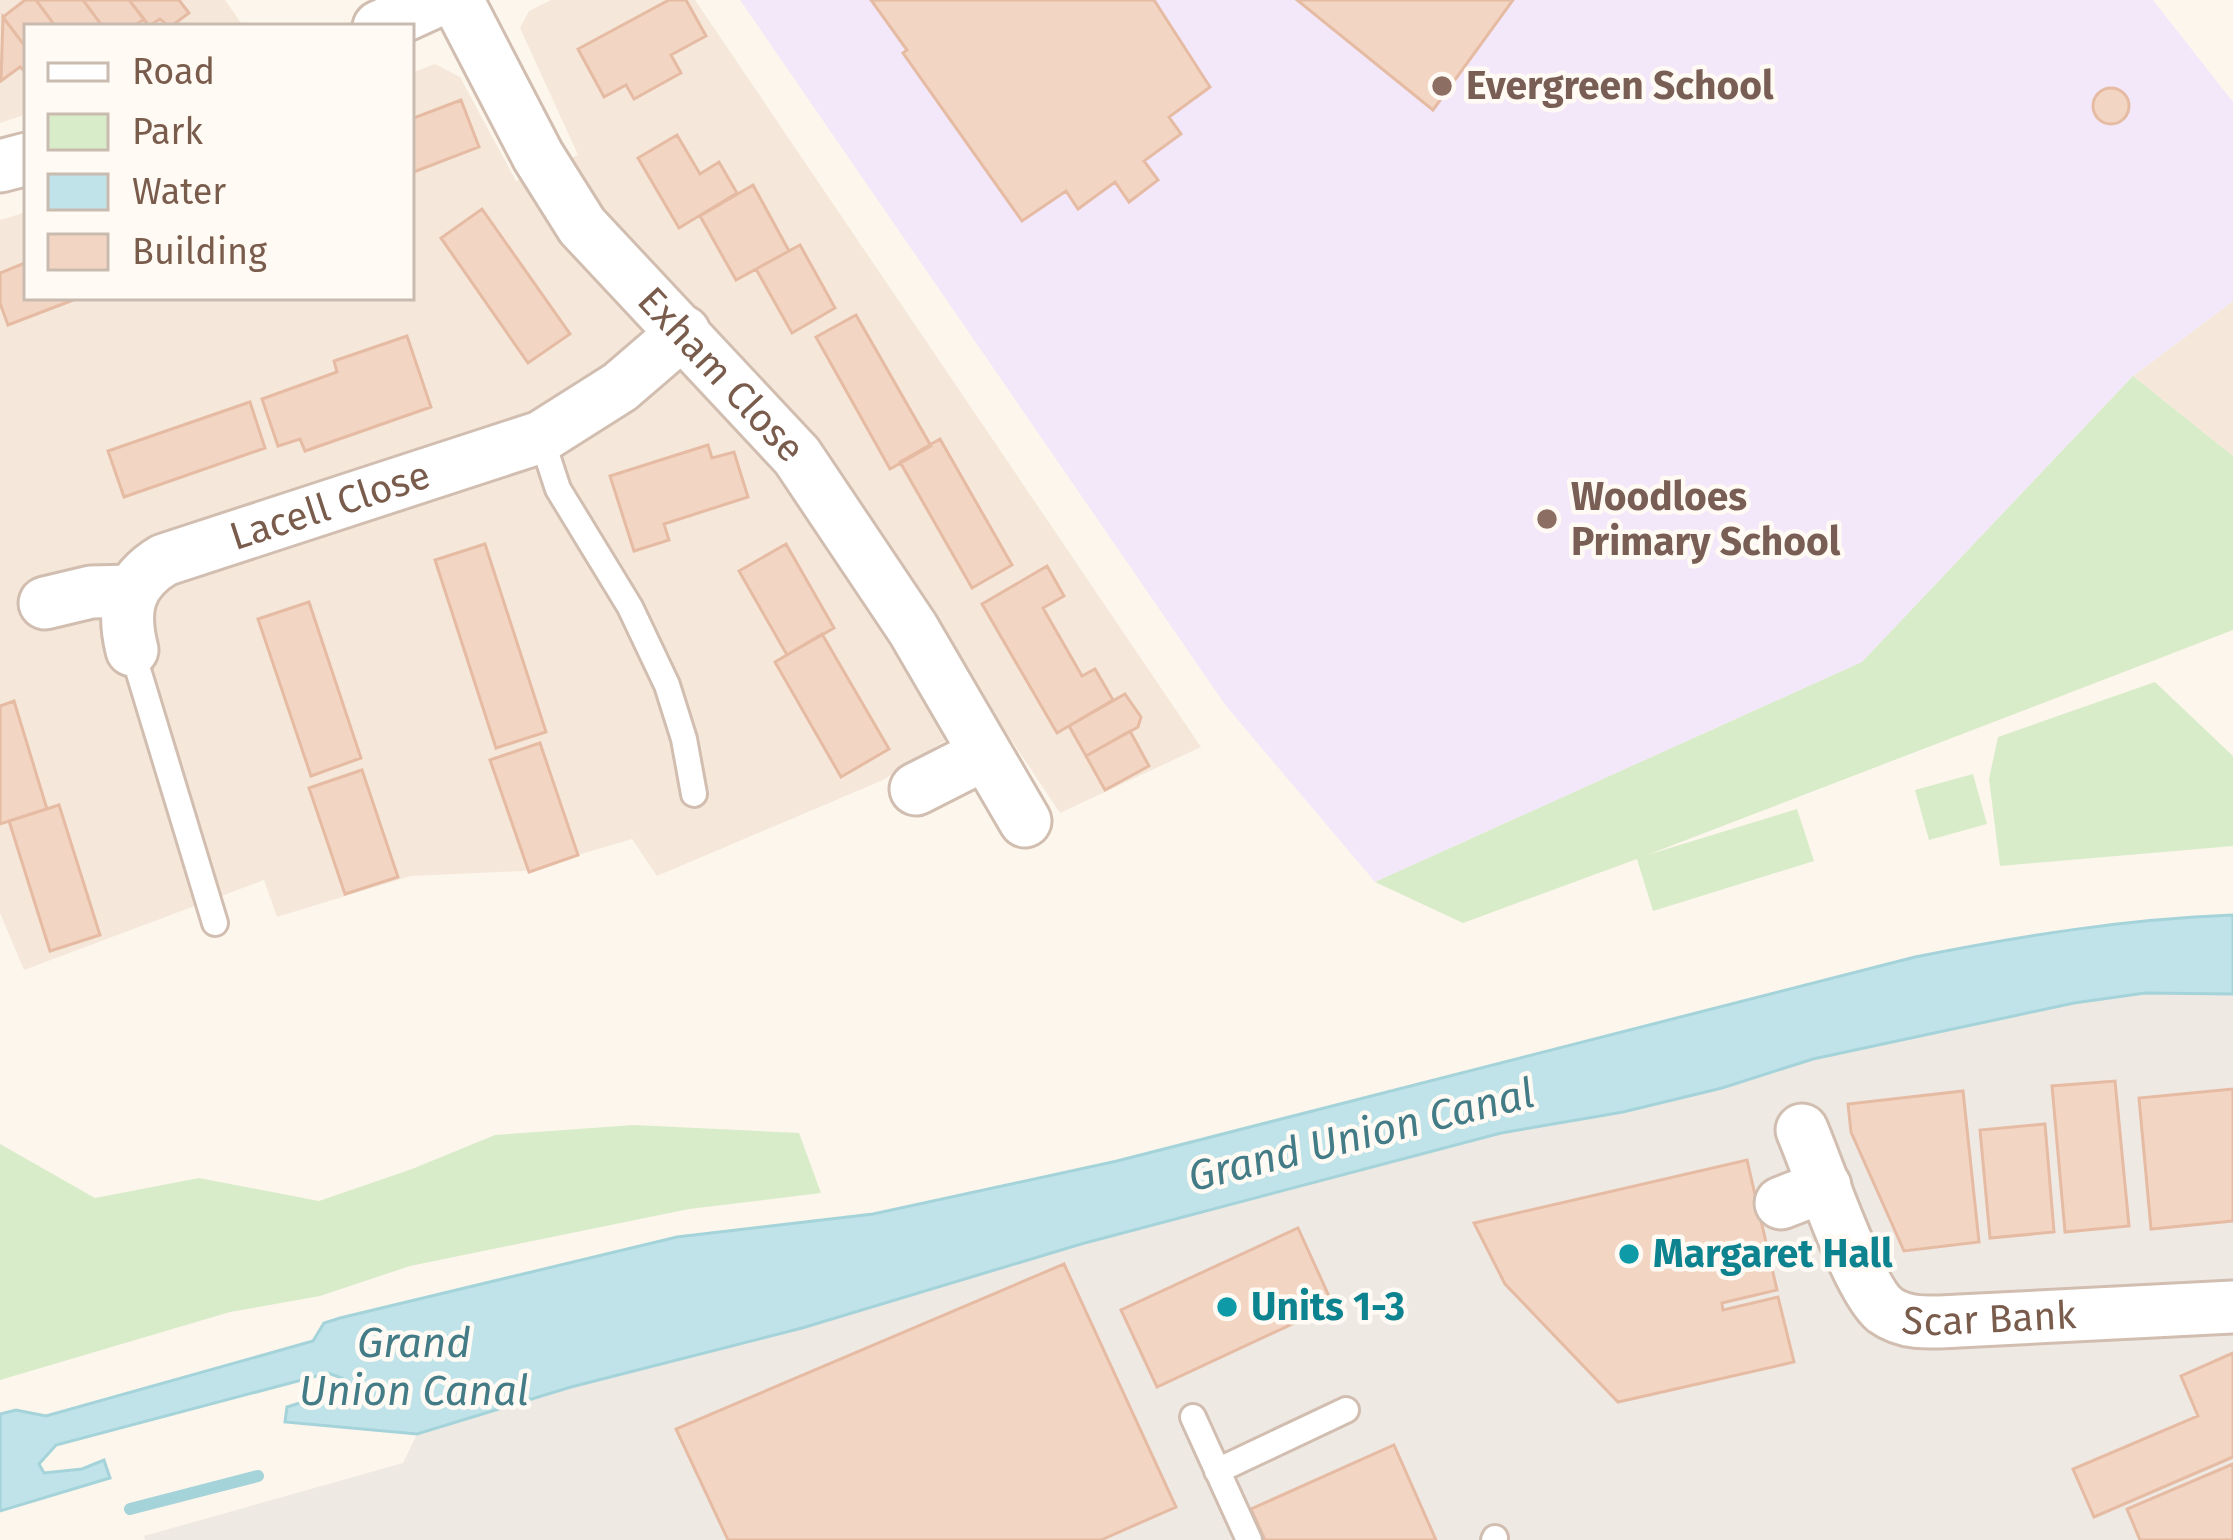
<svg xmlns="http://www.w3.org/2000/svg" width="2233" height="1540" viewBox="0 0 2233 1540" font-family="'Fira Sans',sans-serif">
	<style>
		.residential { fill: #f5e8da }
		.industrial { fill: #efe9e4 }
		.education { fill: #f3e8fa }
		.green { fill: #d8ecc9 }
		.water { fill: #bfe3e8; stroke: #a5d3da; stroke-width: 3 }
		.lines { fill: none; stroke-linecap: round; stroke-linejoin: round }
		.stream { stroke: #a5d3da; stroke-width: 12 }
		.building { fill: #f3d5c3; stroke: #e6bba3; stroke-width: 3 }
		.lane-casing { stroke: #d1beb0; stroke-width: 30 }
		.street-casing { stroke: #d1beb0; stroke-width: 57 }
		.lane { stroke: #fff; stroke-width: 24 }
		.street { stroke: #fff; stroke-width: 51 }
		.education-dot { fill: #8d6e63; stroke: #fffaf3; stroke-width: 4.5 }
		.culture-dot { fill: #0f9aa8; stroke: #fffaf3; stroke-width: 4.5 }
		.labels { text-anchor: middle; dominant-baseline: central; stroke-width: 9; stroke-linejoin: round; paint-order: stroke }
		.education-label { font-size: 39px; font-weight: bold; fill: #785e54; stroke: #fffaf3; text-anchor: start }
		.street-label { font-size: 39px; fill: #7a5c4d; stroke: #fffaf3 }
		.culture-label { font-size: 39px; font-weight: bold; fill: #0d838f; stroke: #fffaf3; text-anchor: start }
		.water-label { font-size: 42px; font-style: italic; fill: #437c86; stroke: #fffaf3 }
	</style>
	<rect width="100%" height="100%" fill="#fdf6ec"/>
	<path class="residential" d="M0 0H225L244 27H27V114L0 123Z
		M551 0H695L1201 747 1060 813 992 711 883 780 657 876 632 839 524 871 411 876 277 917 264 880 24 970 0 913V220L27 212V297H411V73L435 64 460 77 516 181 578 155 520 28 529 11Z
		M2233 301V456L2133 376Z"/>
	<path class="industrial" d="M2145 993 2233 994V1540H145L144 1536 403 1463 417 1434 571 1387 802 1328 1081 1244 1501 1133 1623 1112 1722 1088 1813 1059 2074 1003Z"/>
	<path class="education" d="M740 0H2153L2233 102V301L2133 376 1862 662 1375 882 1226 706Z"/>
	<path class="green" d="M2133 376 2233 456V630L1647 855 1797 809 1814 861 1653 911 1637 859 1463 923 1375 882 1862 662Z
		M2155 682 2233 756V846L2000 866 1989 779 1998 737Z
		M1973 774 1987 824 1929 840 1915 790Z
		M634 1125 799 1133 821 1193 689 1209 410 1266 320 1296 230 1312 0 1380V1144L95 1198 199 1178 319 1201 412 1169 495 1135Z"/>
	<path class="water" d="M2233 915V994L2145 993 2074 1003 1813 1059 1722 1088 1623 1112 1501 1133 1081 1244 802 1328 571 1387 417 1434 285 1422 287 1407 335 1392 342 1378 328 1373 56 1445 39 1464 44 1473 82 1469 104 1460 110 1478 0 1511V1414L16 1410 46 1416 313 1341 324 1323 340 1318 677 1237 873 1214 1117 1161 1915 957C2021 936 2125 919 2233 915Z"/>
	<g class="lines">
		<path class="stream" d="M130 1509 258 1476"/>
	</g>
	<path class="building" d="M25 0H36L56 27H27V49L3 17Z
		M36 0H83L103 27H56Z
		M83 0H129L144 19 133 27H103Z
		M129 0H179L189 13 170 27 160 19 149 26Z
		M669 0H686L706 36 671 55 681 73 634 99 626 85 604 97 578 49Z
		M871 0H1154L1210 87 1169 117 1181 134 1144 161 1158 180 1129 202 1115 182 1078 209 1066 191 1022 221 903 53 907 50Z
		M1297 0H1513L1433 110Z
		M3 17 27 49V73L20 67 1 81Z
		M2093 106a18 18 0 1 1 36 0a18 18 0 1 1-36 0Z
		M461 100 479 147 411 173V119Z
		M677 135 700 174 719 162 737 193 679 228 638 158Z
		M753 185 789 251 736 280 700 216Z
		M482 209 570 334 528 363 441 238Z
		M800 245 835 308 792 333 756 269Z
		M27 262V297H81L8 325 0 303V273Z
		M856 315 931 446 890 469 816 337Z
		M407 336 431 407 305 451 300 439 278 446 262 399 337 372 334 361Z
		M250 402 265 448 124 497 108 451Z
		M940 439 1012 565 972 588 900 462Z
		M708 445 712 458 734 452 748 497 664 524 669 540 634 551 610 476Z
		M485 544 546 732 496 748 435 560Z
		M786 544 834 628 787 655 739 571Z
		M1047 566 1064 596 1043 608 1082 676 1095 669 1113 700 1057 733 982 604Z
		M309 602 361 758 311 776 258 619Z
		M822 634 889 749 841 777 775 662Z
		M1125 694 1141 717 1138 727 1086 756 1069 726Z
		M14 701 47 809 0 824V706Z
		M1130 731 1149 766 1105 790 1086 756Z
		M540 743 578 855 529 872 490 760Z
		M362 770 398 877 345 894 309 788Z
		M59 805 100 935 50 951 9 821Z
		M2115 1081 2129 1226 2065 1232 2052 1086Z
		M2233 1089V1221L2151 1229 2139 1098Z
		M1963 1091 1979 1242 1904 1251 1851 1132 1848 1104Z
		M2045 1124 2054 1232 1990 1238 1980 1130Z
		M1747 1160 1777 1290 1722 1303 1723 1310 1778 1297 1794 1362 1618 1402 1505 1284 1474 1223Z
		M1298 1228 1333 1305 1157 1387 1121 1310Z
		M1064 1264 1176 1507 1101 1540H728L676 1429Z
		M2233 1353V1457L2094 1517 2073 1469 2198 1416 2181 1376Z
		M1394 1445 1436 1540H1265L1251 1509Z
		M2233 1464V1540H2140L2127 1509Z"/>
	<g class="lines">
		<defs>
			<path id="lane" d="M541 437 558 489 630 607 667 685 684 739 694 794
				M132 650 215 923
				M1193 1417 1249 1540
				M1217 1471 1346 1410
				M1494 1540 1495 1538"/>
			<g id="street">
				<path id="s1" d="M457 0 538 156 582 226 797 456 913 629 1025 821"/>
				<path d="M379 27 438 0"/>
				<path d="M0 166 27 159"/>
				<path d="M45 603 91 592 132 591"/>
				<path id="s2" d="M132 650C122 610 127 582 164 560L541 437 620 387 684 332"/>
				<path d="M916 789 983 755"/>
				<path id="s3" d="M1802 1130C1818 1167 1858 1289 1885 1310 1907 1326 1935 1322 1959 1321L2233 1307"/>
				<path d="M1781 1203 1825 1186"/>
			</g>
		</defs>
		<use href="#lane" class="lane-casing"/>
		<use href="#street" class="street-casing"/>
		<use href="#lane" class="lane"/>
		<use href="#street" class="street"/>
	</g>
	<g class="education-dot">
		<circle cx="1442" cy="86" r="12"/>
		<circle cx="1547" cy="519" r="12"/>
	</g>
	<g class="culture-dot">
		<circle cx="1629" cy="1254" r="12"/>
		<circle cx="1227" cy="1307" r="12"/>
	</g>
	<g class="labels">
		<g class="education-label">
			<text x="1466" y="86">Evergreen School</text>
			<text x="1571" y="497">Woodloes<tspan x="1571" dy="45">Primary School</tspan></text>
		</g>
		<g class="street-label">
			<text stroke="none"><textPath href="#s1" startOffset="462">Exham Close</textPath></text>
			<text stroke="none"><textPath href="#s2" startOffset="279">Lacell Close</textPath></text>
			<text stroke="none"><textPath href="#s3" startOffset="306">Scar Bank</textPath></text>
		</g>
		<g class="culture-label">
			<text x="1653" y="1254">Margaret Hall</text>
			<text x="1251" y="1307">Units 1-3</text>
		</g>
		<g class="water-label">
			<text transform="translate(1361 1135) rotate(-14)">Grand Union Canal</text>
			<text x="414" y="1343">Grand<tspan x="414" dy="48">Union Canal</tspan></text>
		</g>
	</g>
	<rect x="24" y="24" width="390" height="276" fill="#fffaf3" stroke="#cabbb1" stroke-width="3"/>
	<rect x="48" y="63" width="60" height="18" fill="#ffffff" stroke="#cabbb1" stroke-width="3"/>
	<text x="132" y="84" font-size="36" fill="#7a5c4d">Road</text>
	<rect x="48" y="114" width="60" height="36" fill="#d8ecc9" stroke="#cabbb1" stroke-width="3"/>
	<text x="132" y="144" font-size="36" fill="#7a5c4d">Park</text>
	<rect x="48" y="174" width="60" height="36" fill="#bfe3e8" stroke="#cabbb1" stroke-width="3"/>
	<text x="132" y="204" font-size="36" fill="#7a5c4d">Water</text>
	<rect x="48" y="234" width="60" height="36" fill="#f3d5c3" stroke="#cabbb1" stroke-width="3"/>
	<text x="132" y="264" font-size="36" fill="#7a5c4d">Building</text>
</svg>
